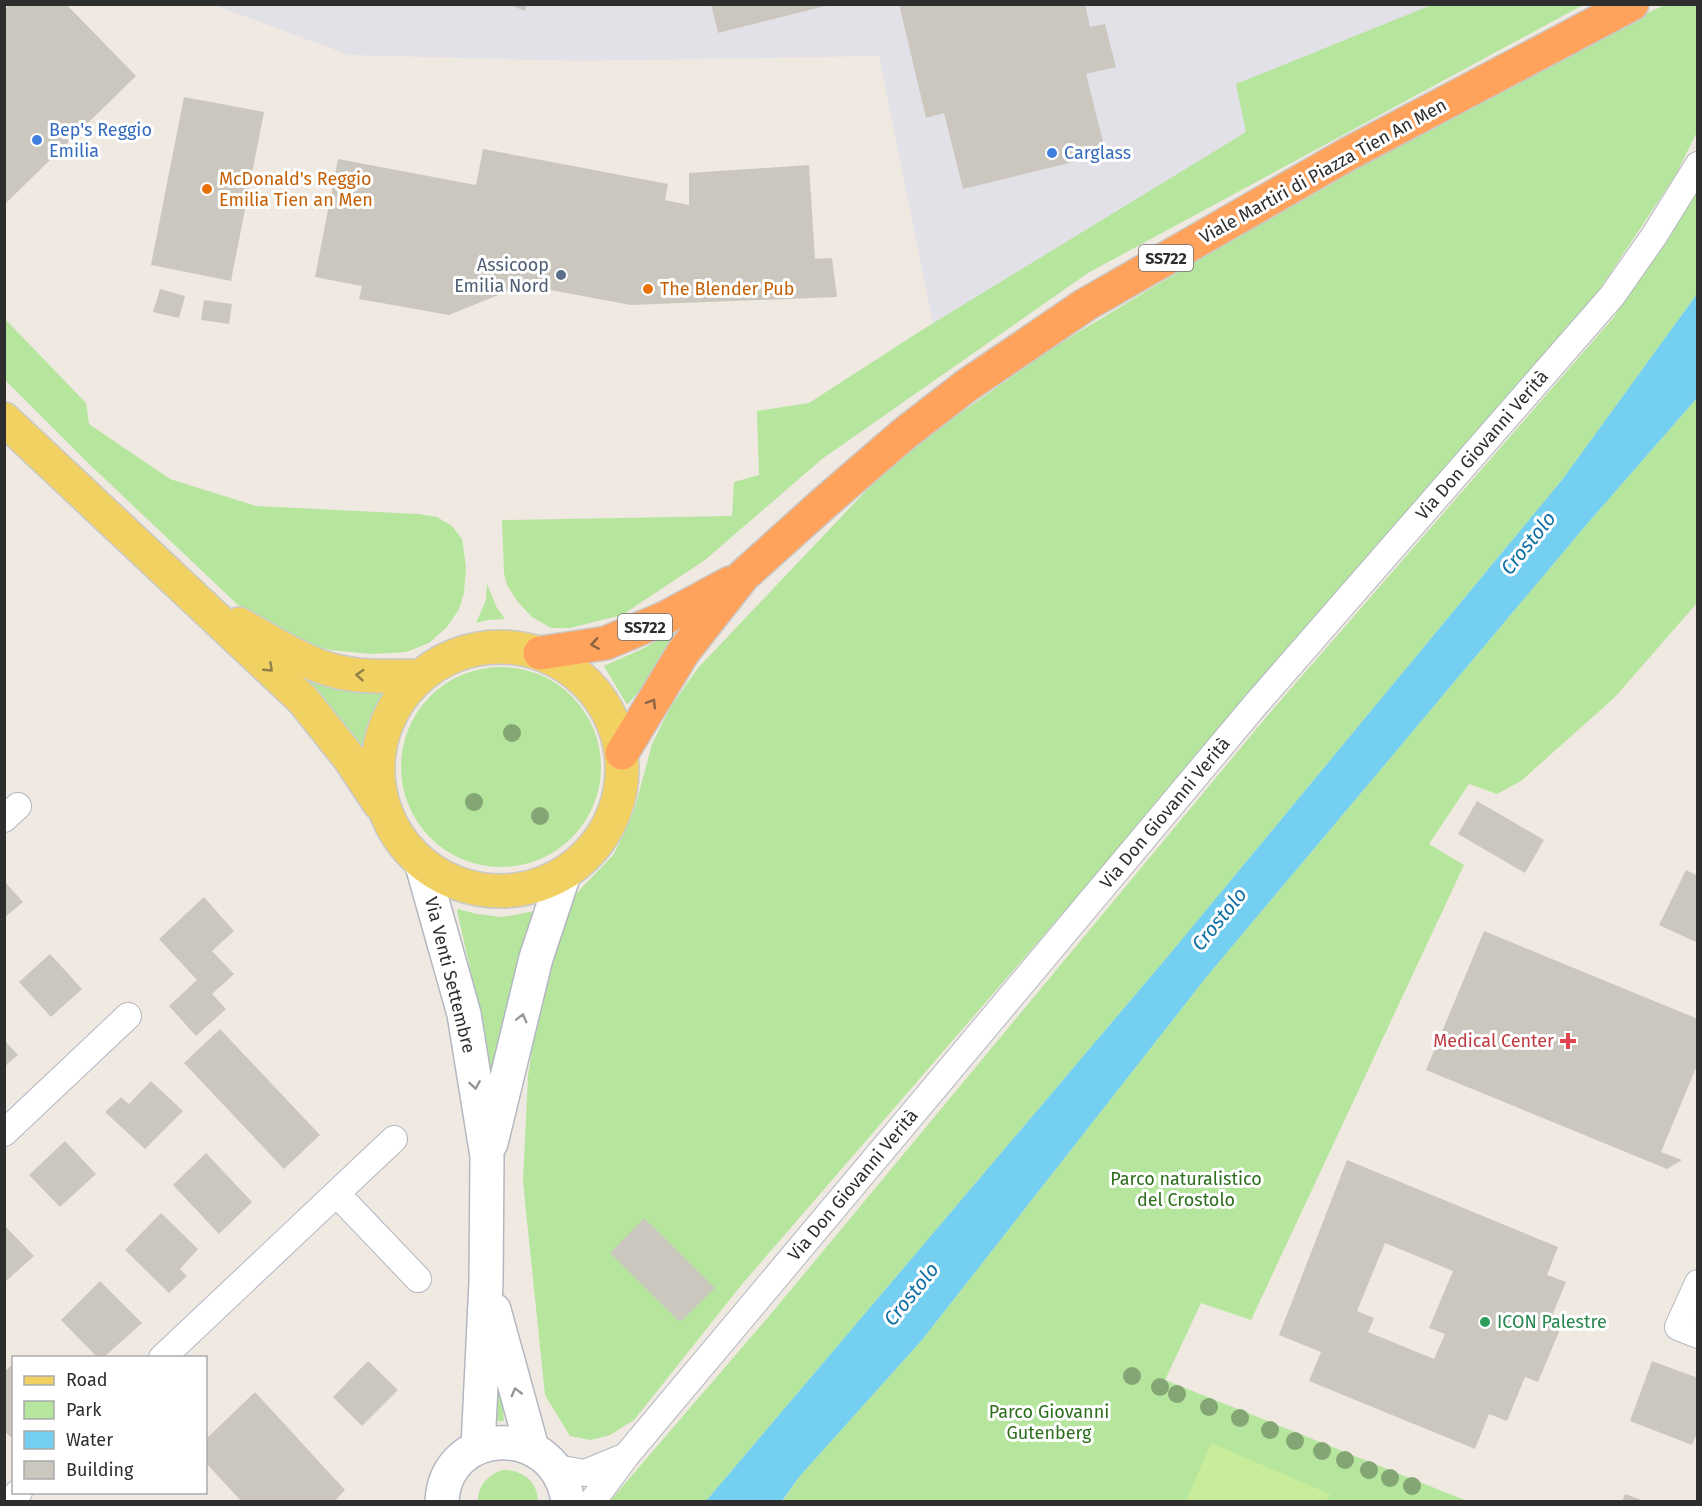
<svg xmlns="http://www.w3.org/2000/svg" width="1702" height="1506" viewBox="0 0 1702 1506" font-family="'Fira Sans',sans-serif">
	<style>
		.industrial { fill: #e3e1e8 }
		.green { fill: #b6e59e }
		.pitch { fill: #c9ec9a }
		.water { fill: #75cff0 }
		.building { fill: #cbc7bf; fill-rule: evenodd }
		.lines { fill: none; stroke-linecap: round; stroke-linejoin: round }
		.street-casing { stroke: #b4b7c1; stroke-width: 28 }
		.secondary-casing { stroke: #b4b7c1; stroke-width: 36 }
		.primary-casing { stroke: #c9c9c9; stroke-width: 36 }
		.highway-casing { stroke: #c9c9c9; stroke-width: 36 }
		.street { stroke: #fff; stroke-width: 26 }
		.secondary { stroke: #fff; stroke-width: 33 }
		.primary { stroke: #f2d163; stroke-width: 33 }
		.highway { stroke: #ffa35c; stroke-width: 33 }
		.tree { fill: #84a574 }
		.oneway { stroke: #8c6343 }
		.oneway2 { stroke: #908048 }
		.oneway3 { stroke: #969696 }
		.shop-dot { fill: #3f7fe0; stroke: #fff; stroke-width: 2 }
		.food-dot { fill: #e8710a; stroke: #fff; stroke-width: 2 }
		.service-dot { fill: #5c6f8a; stroke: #fff; stroke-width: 2 }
		.health-dot { fill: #e0444e; stroke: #fff; stroke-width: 2 }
		.leisure-dot { fill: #2e9e5b; stroke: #fff; stroke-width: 2 }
		.labels { text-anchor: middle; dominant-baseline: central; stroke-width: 6; stroke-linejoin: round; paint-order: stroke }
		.shield { fill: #fff; stroke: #6d6d6d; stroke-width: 1.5 }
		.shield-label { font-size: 16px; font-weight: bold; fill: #2e2e2e }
		.shop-label { font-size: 18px; fill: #366cbe; stroke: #fff; text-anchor: start }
		.street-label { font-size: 18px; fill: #2e2e2e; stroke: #fff }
		.food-label { font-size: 18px; fill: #c56008; stroke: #fff; text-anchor: start }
		.service-label { font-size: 18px; fill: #4e5e75; stroke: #fff; text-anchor: end }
		.health-label { font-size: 18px; fill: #be3a42; stroke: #fff; text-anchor: end }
		.park-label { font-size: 18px; fill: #2c6e1b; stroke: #fff }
		.leisure-label { font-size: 18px; fill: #27864d; stroke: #fff; text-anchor: start }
		.water-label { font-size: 20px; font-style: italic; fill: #0d6fa3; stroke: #fff }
	</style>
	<rect width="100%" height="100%" fill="#efe9e1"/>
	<path class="industrial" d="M214 5H1512L935 334 879 56 580 61 349 55Z"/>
	<path class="green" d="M1434 4 1583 5 1088 273 822 459 705 560 622 615 570 628H551L532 617 517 601 507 585 504 573 502 520 732 516 734 482 759 475 757 411 809 403 922 330 1246 132 1236 84Z
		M1665 5H1697V132L1675 176 1592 301 743 1283 634 1420 610 1435 590 1440 570 1436 545 1395 523 1182 528 1076 539 1002 552 942 574 896 614 854 634 811 652 744 671 706 698 668 898 457 1054 347 1349 169 1612 29Z
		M1697 176V294L1562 480 1169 955 706 1501 609 1502 770 1315 1268 715 1614 317Z
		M4 318 86 403 89 424 170 479 256 506 418 514 437 517 452 526 462 539 466 567 464 593 459 609 447 627 429 643 406 652 372 654 330 650 294 639 238 605 86 461 5 380Z
		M1697 398V603L1615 697 1521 781 1497 794 1469 784 1429 844 1464 865 1251 1320 1201 1303 1165 1380 1467 1501 782 1502 799 1477 922 1340 1208 975 1587 524Z
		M487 584 497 608 505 619 488 620 476 623 486 600Z
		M691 622 654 674 628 704 626 703 604 666 642 649Z
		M401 767a100 100 0 1 1 200 0a100 100 0 1 1-200 0Z
		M310 682 358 693 389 690 370 728 366 758 308 683Z
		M458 909 477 914 502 917 535 911 493 1107C488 1040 471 975 457 910Z
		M495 1329 504 1421H491Z
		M503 1470C523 1470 537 1481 538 1501H478C478 1485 488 1475 503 1470Z"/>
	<path class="pitch" d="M1211 1443 1330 1494 1327 1501H1186Z"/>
	<path class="water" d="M1697 294V398L1587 524 1208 975 922 1340 799 1477 782 1501H706L1169 955 1562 480Z"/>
	<path class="building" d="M10 4H66L136 76 4 205V10Z
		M507 4H527L525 11Z
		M711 4H829V5L718 33Z
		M899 4H1085L1090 27 1105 24 1116 67 1086 74 1106 154 963 189 944 113 926 118Z
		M184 97 264 112 231 281 151 265Z
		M483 149 668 184 665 200 689 205V173L809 165 815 259 832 258 837 297 631 305 523 285 449 315 359 299 362 286 315 277 338 159 476 185Z
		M160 289 185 296 179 318 153 312Z
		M204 300 232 304 229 324 201 320Z
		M1477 801 1544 840 1525 873 1458 834Z
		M1686 870 1698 876V943L1659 925Z
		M4 881 23 902 4 918Z
		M204 897 234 931 212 951 234 974 212 994 226 1009 196 1036 169 1006 197 980 159 939Z
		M1484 931 1698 1019V1063L1661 1152 1682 1160 1667 1169 1426 1070Z
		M50 954 82 989 51 1017 19 982Z
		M220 1029 320 1135 284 1169 184 1063Z
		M4 1040 18 1055 4 1067Z
		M151 1081 183 1111 145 1149 105 1112 121 1097 129 1104Z
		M65 1141 96 1174 60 1207 29 1175Z
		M206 1153 252 1202 219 1234 173 1185Z
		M1347 1160 1558 1247 1547 1275 1566 1282 1549 1323 1561 1327 1538 1382 1525 1377 1507 1421 1489 1414 1475 1449 1309 1381 1321 1352 1279 1335ZM1385 1243 1453 1271 1429 1328 1445 1334 1434 1359 1368 1332 1374 1318 1357 1311Z
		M161 1213 198 1249 180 1269 187 1276 169 1293 125 1250Z
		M644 1218 715 1288 680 1322 610 1253Z
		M4 1225 34 1256 4 1283Z
		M100 1281 142 1323 103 1358H98L61 1320Z
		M368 1361 398 1390 362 1426 333 1397Z
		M1652 1361 1698 1378V1431L1692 1445 1630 1421Z
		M14 1363V1440L4 1431V1372Z
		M255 1392 345 1490 334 1502H242L206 1463V1439Z
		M1625 1494 1645 1501V1502H1622Z"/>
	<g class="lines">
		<defs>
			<path id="street" d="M4 819 18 806
				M4 1133 128 1016
				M337 1194 418 1279
				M1698 1283 1678 1327 1698 1335
				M162 1358 394 1139
				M556 1468 585 1473 626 1456
				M9 1502 19 1492
				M592 1502 626 1456 1256 704 1612 296 1654 236 1698 165"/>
			<path id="secondary" d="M422 865 464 1014 487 1156 486 1282 478 1447
				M491 1143 536 958 564 874
				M494 1310 532 1448
				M442 1502C445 1425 557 1421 568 1502"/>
			<path id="primary" d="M4 419 303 700 350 759 379 803
				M239 624C266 639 305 664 335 671 362 678 391 676 419 676
				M378 769a122 122 0 1 1 244 0a122 122 0 1 1-244 0Z"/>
			<path id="highway" d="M540 653 606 643 665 618 730 583
				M622 753 684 651 743 576 823 504 904 434 966 386 1085 305 1348 154 1632 4"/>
		</defs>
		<use href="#street" class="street-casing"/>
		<use href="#secondary" class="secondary-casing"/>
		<use href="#primary" class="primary-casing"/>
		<use href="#highway" class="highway-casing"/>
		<use href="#street" class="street"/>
		<use href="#secondary" class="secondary"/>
		<use href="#primary" class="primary"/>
		<use href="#highway" class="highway"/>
	</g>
	<g class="tree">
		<circle cx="512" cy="733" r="9"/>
		<circle cx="474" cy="802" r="9"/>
		<circle cx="540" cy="816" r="9"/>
		<circle cx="1132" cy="1376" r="9"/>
		<circle cx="1160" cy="1387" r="9"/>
		<circle cx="1177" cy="1394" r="9"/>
		<circle cx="1209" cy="1407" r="9"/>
		<circle cx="1240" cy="1418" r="9"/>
		<circle cx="1270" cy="1430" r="9"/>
		<circle cx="1295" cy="1441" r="9"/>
		<circle cx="1322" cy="1451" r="9"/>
		<circle cx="1345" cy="1460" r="9"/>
		<circle cx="1369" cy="1470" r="9"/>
		<circle cx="1390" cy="1478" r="9"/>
		<circle cx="1412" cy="1486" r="9"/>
	</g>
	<defs><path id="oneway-chevron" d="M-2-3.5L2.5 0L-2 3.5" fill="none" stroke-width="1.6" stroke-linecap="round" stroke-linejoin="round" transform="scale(1.5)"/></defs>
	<g class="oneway">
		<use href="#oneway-chevron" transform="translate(595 644) rotate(171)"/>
		<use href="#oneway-chevron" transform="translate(652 703) rotate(-59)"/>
	</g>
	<g class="oneway2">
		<use href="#oneway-chevron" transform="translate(269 668) rotate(43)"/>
		<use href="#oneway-chevron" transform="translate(360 675) rotate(-176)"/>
	</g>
	<g class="oneway3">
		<use href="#oneway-chevron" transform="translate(522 1018) rotate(-76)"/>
		<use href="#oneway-chevron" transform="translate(475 1085) rotate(81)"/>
		<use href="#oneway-chevron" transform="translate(516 1392) rotate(-105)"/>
	</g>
	<g class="shop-dot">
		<circle cx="37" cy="140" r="6"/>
		<circle cx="1052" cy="153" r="6"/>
	</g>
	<g class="food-dot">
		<circle cx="207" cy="189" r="6"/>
		<circle cx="648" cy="289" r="6"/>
	</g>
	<circle class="service-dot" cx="561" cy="275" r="6"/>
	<path class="health-dot" d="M1565 1032h6v6h6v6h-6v6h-6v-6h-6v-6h6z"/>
	<circle class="leisure-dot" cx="1485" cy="1322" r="6"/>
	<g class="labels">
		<g class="shield">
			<rect x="1139" y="245" width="54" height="26" rx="4.5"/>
			<rect x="618" y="614" width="54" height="26" rx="4.5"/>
		</g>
		<g class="shield-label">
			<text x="1166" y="258">SS722</text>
			<text x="645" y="627">SS722</text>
		</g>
		<g class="shop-label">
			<text x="49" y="130">Bep's Reggio<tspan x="49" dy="21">Emilia</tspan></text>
			<text x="1064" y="153">Carglass</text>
		</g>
		<g class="street-label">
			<text transform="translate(1323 171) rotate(-29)">Viale Martiri di Piazza Tien An Men</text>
			<text transform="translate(1482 445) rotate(-49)">Via Don Giovanni Verità</text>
			<text transform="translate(1165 813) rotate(-50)">Via Don Giovanni Verità</text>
			<text transform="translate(450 975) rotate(76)">Via Venti Settembre</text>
			<text transform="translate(853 1185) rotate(-50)">Via Don Giovanni Verità</text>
		</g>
		<g class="food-label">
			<text x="219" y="179">McDonald's Reggio<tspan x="219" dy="21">Emilia Tien an Men</tspan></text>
			<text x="660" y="289">The Blender Pub</text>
		</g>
		<g class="service-label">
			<text x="549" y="265">Assicoop<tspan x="549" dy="21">Emilia Nord</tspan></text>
		</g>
		<g class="health-label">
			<text x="1554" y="1041">Medical Center</text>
		</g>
		<g class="park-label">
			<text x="1186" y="1179">Parco naturalistico<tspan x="1186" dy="21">del Crostolo</tspan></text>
			<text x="1049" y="1412">Parco Giovanni<tspan x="1049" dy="21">Gutenberg</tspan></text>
		</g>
		<g class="leisure-label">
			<text x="1497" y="1322">ICON Palestre</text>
		</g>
		<g class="water-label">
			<text transform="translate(1528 543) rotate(-51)">Crostolo</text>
			<text transform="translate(1219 919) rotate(-51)">Crostolo</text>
			<text transform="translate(911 1294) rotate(-51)">Crostolo</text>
		</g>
	</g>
	<rect width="1702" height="1506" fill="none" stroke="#2e2e2e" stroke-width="12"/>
	<rect x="12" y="1356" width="195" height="138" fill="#ffffff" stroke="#ababab" stroke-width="1.5"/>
	<rect x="24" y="1376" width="30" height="9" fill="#f2d163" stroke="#ababab" stroke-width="1.5"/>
	<text x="66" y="1386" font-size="18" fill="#2e2e2e">Road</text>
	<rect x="24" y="1401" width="30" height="18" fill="#b6e59e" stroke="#ababab" stroke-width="1.5"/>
	<text x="66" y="1416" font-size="18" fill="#2e2e2e">Park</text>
	<rect x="24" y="1431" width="30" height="18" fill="#75cff0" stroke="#ababab" stroke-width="1.5"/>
	<text x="66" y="1446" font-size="18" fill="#2e2e2e">Water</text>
	<rect x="24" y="1461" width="30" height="18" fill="#cbc7bf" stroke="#ababab" stroke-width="1.5"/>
	<text x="66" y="1476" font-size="18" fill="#2e2e2e">Building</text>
</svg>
